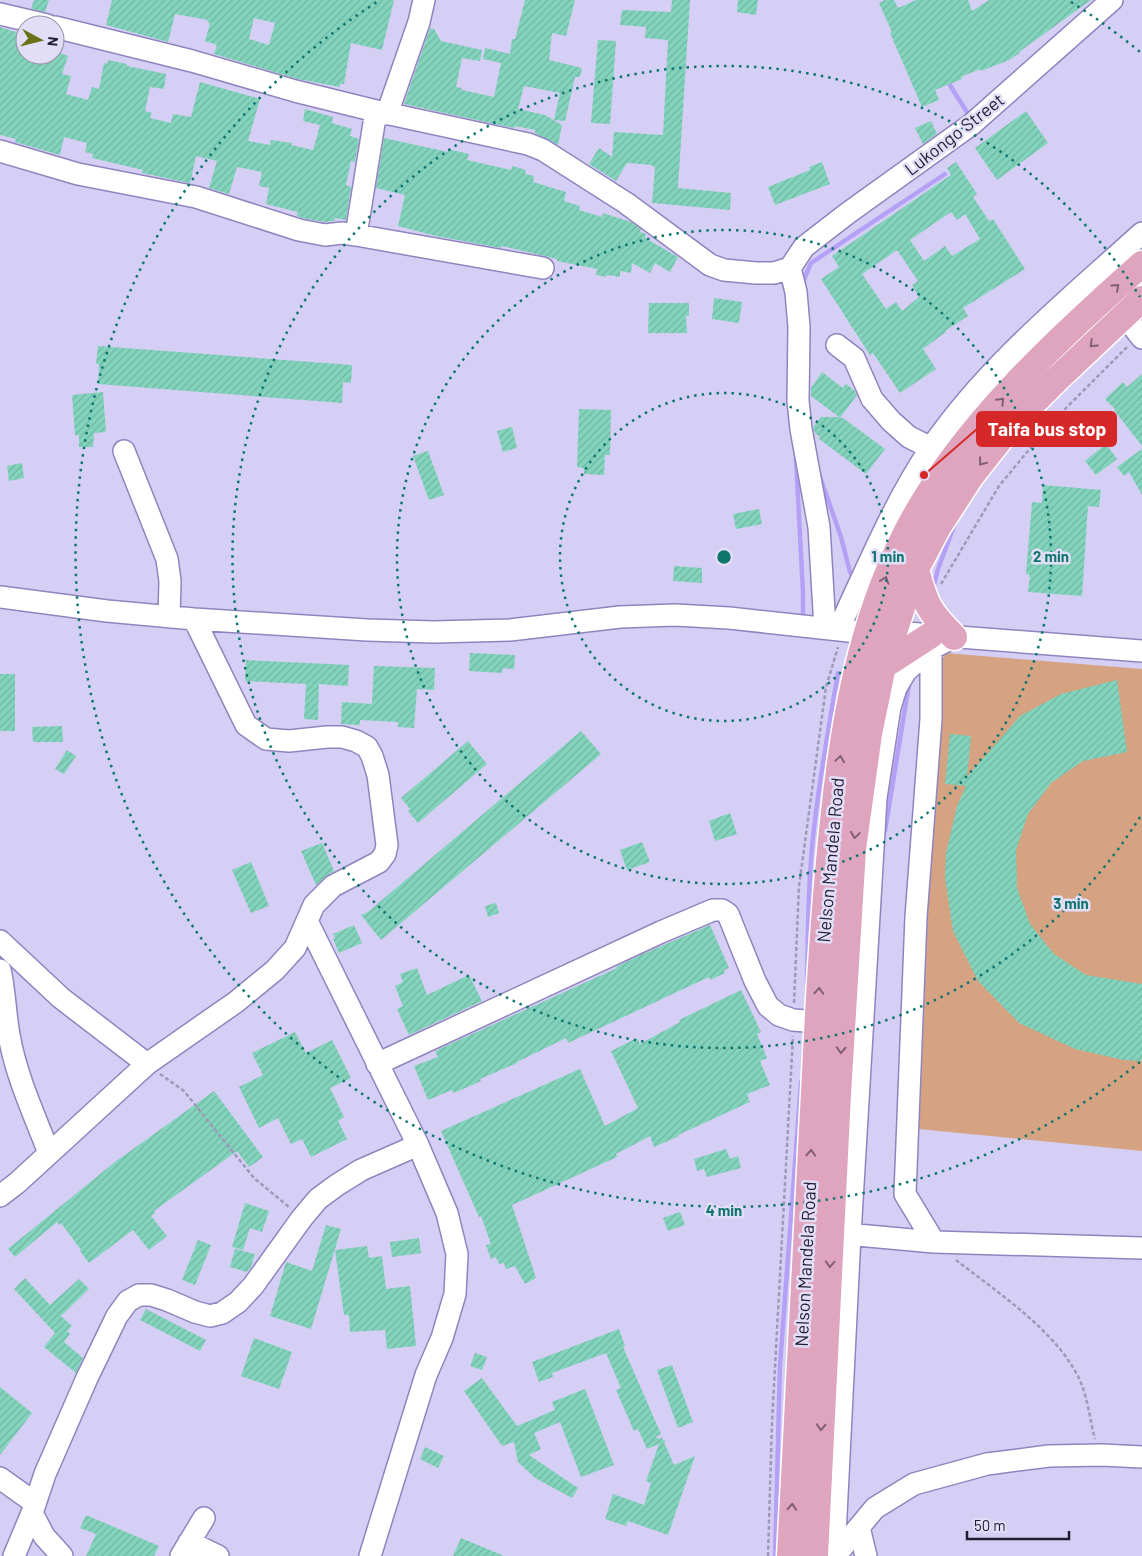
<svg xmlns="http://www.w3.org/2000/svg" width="1142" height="1556" viewBox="0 0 1142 1556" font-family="Barlow,sans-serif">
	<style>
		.pitch { fill: #d5a282 }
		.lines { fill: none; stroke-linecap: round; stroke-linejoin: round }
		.stream { stroke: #b4a1f6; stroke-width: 4.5 }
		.building { fill: url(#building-hatch); fill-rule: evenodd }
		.minor-casing { stroke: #9084be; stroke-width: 24 }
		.major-casing { stroke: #fff; stroke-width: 29 }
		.path { stroke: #9e98b9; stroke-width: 2.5; stroke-dasharray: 4 2.5; stroke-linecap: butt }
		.minor { stroke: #fff; stroke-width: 21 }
		.major { stroke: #dfa4be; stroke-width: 26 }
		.oneway { stroke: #806078 }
		.ring { fill: none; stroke: #0f766e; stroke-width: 2.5; stroke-dasharray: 2.5 5 }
		.labels { text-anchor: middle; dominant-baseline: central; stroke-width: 5; stroke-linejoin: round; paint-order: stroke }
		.street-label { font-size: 18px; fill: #211c33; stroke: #e3def8 }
		.centre { fill: #0f766e; stroke: #e3def8; stroke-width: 2.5 }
		.ring-label { font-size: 15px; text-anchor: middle; font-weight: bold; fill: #0f766e; stroke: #e3def8; stroke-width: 5; stroke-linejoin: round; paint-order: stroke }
		.leader { fill: none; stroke: #d62828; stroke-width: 2 }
		.callout-dot { fill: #d62828; stroke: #e3def8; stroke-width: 2 }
		.callout { fill: #d62828; stroke: #d62828; stroke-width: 2 }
		.callout-label { font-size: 19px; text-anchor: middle; font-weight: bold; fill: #fff }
	</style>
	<defs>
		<pattern id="building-hatch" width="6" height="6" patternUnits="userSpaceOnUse" patternTransform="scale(1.25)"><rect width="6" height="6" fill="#83d4bc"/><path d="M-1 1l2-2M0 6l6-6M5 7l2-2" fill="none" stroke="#71b5a2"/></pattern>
	</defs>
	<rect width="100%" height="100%" fill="#d6cff5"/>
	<path class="pitch" d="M946 653 1142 669V1151L919 1129 938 667Z"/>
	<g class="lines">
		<path class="stream" d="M946 79 970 117
			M802 284 811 263 945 174
			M796 458 803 593V616
			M819 474 841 537 850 572 855 580
			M933 589 938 569 956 521
			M881 831H885L909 684
			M807 982C808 931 808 879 814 828 820 776 829 724 838 673
			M775 1556 780 1365 801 1082"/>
	</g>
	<path class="building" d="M34 0H49L45 12 31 9Z
		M112 0H394L382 50 351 43 344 84H340V87L298 79 214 54 217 45 205 41 210 23 207 22 208 20 175 14 168 42 106 25ZM254 18 275 23 269 45 249 39Z
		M525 0H575L566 36 552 33 549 60 582 68 580 77H575L565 121 554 120 560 93 524 86 518 109 545 115 562 125 558 145 535 133V130L515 126 514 128 404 104 430 28 434 29 441 41 482 50 480 61 462 58 456 87 462 88V90L494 97 501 63 483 59 485 48 510 54 512 39H515Z
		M672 0H690L678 188 731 193 730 210 652 203 655 167 652 166V165L627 163 616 181 589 164 599 148 612 157 614 132 663 135 668 40 645 38 646 27 620 25 622 10 671 12Z
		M738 0H758L756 15 737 12Z
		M885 0H894L898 8 916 0H968L972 11 989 0H1091L1019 52 1020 53 1009 60 981 71 980 69 961 77 962 79 935 90 939 100 922 107 890 33 892 32 879 3Z
		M0 27 25 35V55H55V51L68 56 62 74 71 76 66 94 88 100 92 87 99 89 104 63 107 64 108 60 127 64V66L166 74 164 89 150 87 145 111 152 113 150 118 171 123 173 114 191 117 200 82 260 99 248 141 270 145 271 140 292 143 291 145 313 150 320 125 303 121 305 109 333 117 332 123 352 129 350 136 359 139 355 162 351 161 346 185 351 187 346 220 335 218 334 221 325 222 302 218 297 216 298 212 266 204 269 188 259 186 262 172 237 167 229 194 209 188 217 161 196 156 190 183 142 173 143 170 92 158 93 154 85 152 87 143 64 137 60 155 15 142 16 139 0 135Z
		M598 40 616 41 610 124 591 123Z
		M1026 111 1048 143 997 180 975 148Z
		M931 121 937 134 923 144 915 128Z
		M384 138 448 152V149L469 154 467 160 511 170 512 166 526 170 525 174 534 176 533 182 566 192 564 201 580 206 579 210 602 217 603 213 631 222 641 229 640 232 646 234 645 238 678 257 670 272 655 263 650 273 632 263 631 273 620 271V277L607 275 606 277 596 275 597 269 557 261V259L545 256 502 246 501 248 436 236 398 226 405 195 376 188Z
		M822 162 830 184 775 205 768 187 810 170 809 167Z
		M956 162 977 194 973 197 989 221 993 219 1025 269 963 308 968 316 945 331 946 332 923 349 936 369 900 393 873 353 870 355 821 279 839 267 832 256 951 175 947 168ZM951 212 957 220 965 214 980 239 952 256 945 246 924 261 910 240ZM897 250 918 281 912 285 919 297 902 311 896 302 886 309 862 274Z
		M714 298 742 302 739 323 712 319Z
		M649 303H689V316H686L687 333H648Z
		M98 346 352 365 351 383 343 382 342 403 98 384 99 364H96Z
		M822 372 843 388 846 384 854 390 857 395 840 418H843L885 449 866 474 819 439 820 437 815 433 813 427 821 417H839L811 396V388Z
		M1142 374V446L1114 410 1115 409 1105 399 1123 382 1127 387Z
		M103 392 106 432 94 433 93 447H79V435H75L72 395Z
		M579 409 611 410 610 455H605L604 475 584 474V468L577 467Z
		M512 427 517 448 503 452 497 431Z
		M1106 444 1117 459 1096 475 1085 461Z
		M1142 449V495L1129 472 1124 476 1117 467Z
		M428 451 444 495 429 500 413 456Z
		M22 463 24 478 9 481 7 466Z
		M1043 485 1101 490 1099 507 1088 506 1082 596 1028 592 1030 575 1026 574 1032 502 1042 503Z
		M759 509 762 524 736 529 733 514Z
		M674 566 702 568V583L673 581Z
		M470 653 515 655 514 669 503 668 502 673 469 671Z
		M246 660 349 665 348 686 319 684 318 720 304 719 306 684 245 681Z
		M374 666 435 668 434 690 417 689 414 728 398 727V722L360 720V725L341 724 342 702 372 704Z
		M0 674H15V731H0Z
		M1117 680 1127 752 1083 761 1051 783 1028 814 1016 850 1017 888 1030 924 1054 954 1086 975 1142 984V1061L1124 1060 1075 1049 1019 1023 978 981 953 931 945 878 946 853 957 806 966 786 945 784 950 734 971 736 967 777 1020 716 1061 694Z
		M62 726 63 742H33L32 727Z
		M581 731 601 754 381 940 361 915 368 912Z
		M468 741 487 764 418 823 408 811 410 809 401 798Z
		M67 750 76 756 64 774 55 769Z
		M730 813 737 834 715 841 709 821Z
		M642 842 650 862 627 870 620 850Z
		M322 843 334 871 316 885 301 851Z
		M251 862 269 906 251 913 232 870Z
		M496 903 499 913 488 917 485 906Z
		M354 925 362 943 339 953 333 939 335 938 333 934Z
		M710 925 729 968 724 970 725 973 710 980 709 977 568 1043 566 1038 517 1062V1063L480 1079 481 1081 454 1093 452 1090 428 1100 414 1066 438 1057 435 1051 617 968 616 967 636 957Z
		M417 968 427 995 469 975 482 1001 409 1035 397 1009 403 1006 395 986 403 982 400 974Z
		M741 990 761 1032 757 1034 767 1058 760 1061 770 1085 747 1094 750 1102 678 1135 679 1136 654 1147 650 1136 616 1154 617 1157 512 1205 536 1278 525 1284 515 1266 506 1269 504 1263 499 1264 496 1257 491 1259 486 1245 491 1244 481 1216 479 1217 441 1131 580 1069 605 1126 638 1108 611 1051 637 1038 640 1044 680 1022 679 1020Z
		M295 1032 306 1053 332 1040 351 1078 330 1088 344 1117 338 1121 347 1139 311 1157 302 1139 291 1144 278 1118 259 1128 239 1087 263 1075 252 1053Z
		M214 1091 263 1157 249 1167 237 1151 154 1211 155 1213 151 1216 167 1236 149 1250 133 1230 89 1263 80 1251 81 1250 61 1223 59 1225 57 1222 15 1257 8 1249 115 1162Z
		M726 1149 730 1159 738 1156 741 1168 707 1177 704 1169 697 1171 694 1159Z
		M245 1203 269 1211 262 1232 250 1228 243 1250 232 1247Z
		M680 1212 685 1225 668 1231 663 1218Z
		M326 1225 341 1229 311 1329 270 1316 286 1262 312 1271Z
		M419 1238 421 1253 392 1257 390 1242Z
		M198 1240 211 1245 195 1285 182 1280Z
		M367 1246 369 1258 382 1256 386 1289 410 1286 416 1346 387 1349 385 1330 350 1332 349 1315H344L335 1250Z
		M235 1249 255 1254 251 1267 247 1272 230 1267Z
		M25 1278 50 1305 79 1279 89 1289 61 1316 72 1326 67 1331 70 1334 64 1342 83 1358 76 1373 44 1347 55 1333 14 1289Z
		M146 1309 206 1340 200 1351 140 1320Z
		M619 1329 625 1346 623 1347 661 1434 655 1437 661 1439 662 1436 663 1440 666 1441 664 1442 674 1465 695 1456 668 1535 628 1521 626 1526 605 1519 613 1494 644 1505 651 1483 646 1481 659 1444 647 1449 638 1429 634 1431 616 1390 621 1388 606 1353 552 1373 553 1377 539 1382 532 1362Z
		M254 1338 292 1352 279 1389 241 1376Z
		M475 1353 487 1357 482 1370 470 1366Z
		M672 1365 693 1422 678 1428 657 1370Z
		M482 1378 517 1426 555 1410 552 1402 585 1389 614 1465 581 1477 560 1422 534 1433 541 1449 529 1455 578 1488 572 1498 535 1478 518 1462 514 1442 502 1446 464 1391Z
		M0 1387 32 1413 0 1455Z
		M425 1447 444 1456 438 1468 420 1459Z
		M86 1515 159 1546 154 1556H86L96 1534 80 1528Z
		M461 1538 504 1556H453Z"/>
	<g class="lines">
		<defs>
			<path id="minor" d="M0 14 47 25
				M55 27 192 61 295 91 376 111 528 144 543 150 626 203 710 265 724 270 756 273H774L790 268 804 247 848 213 972 124 1112 0
				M387 114 419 22 424 0
				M0 151 78 174 196 197 299 230 325 235 342 233 356 235 543 268
				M356 235 376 111
				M790 268 796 292 799 327 798 401 801 429 819 527 825 628
				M1124 315 1142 338
				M837 345 854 358 872 399 891 421 909 437 931 448
				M124 451 167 559 170 581 169 617
				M0 597 107 611 194 619 367 630 434 632 510 630 620 617 675 615 729 618 867 633
				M880 629 894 632 1142 651
				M838 630C867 569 893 504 931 448 988 365 1068 300 1142 233
				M931 649V719L916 917 905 1194 934 1242
				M307 921 418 1145 447 1213 457 1254 455 1294 442 1338 426 1375 370 1556
				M0 941 61 998 147 1064
				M0 970C5 991 5 1013 9 1035 16 1076 34 1114 49 1153
				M377 1064 661 932 713 910H722L728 914 755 981 768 1006 779 1015 793 1020 818 1022
				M0 1196 17 1183 147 1064 236 1002 275 970 295 948 314 905 333 886 379 862 385 854 387 845 378 775 372 756 367 747 356 741 342 737H327L289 741 266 739 246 725 194 619
				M835 1233 934 1242 1142 1248
				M0 1478 35 1503
				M859 1527 866 1556
				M189 1542 218 1556
				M14 1556 32 1513
				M62 1556 44 1536 32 1513 45 1474 87 1378 117 1316 128 1301 139 1295H151L167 1300 195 1312 210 1316 222 1313 238 1302 253 1286 302 1218 318 1199 337 1185 361 1170 418 1145
				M181 1556 204 1518
				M834 1556 850 1235 876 798 890 707 896 688 906 671 931 649 954 637
				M835 1556 875 1508 914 1484 987 1464 1049 1456 1102 1455 1142 1457"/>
			<path id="major" d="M916 569C925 604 929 612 954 637
				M883 666 931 635
				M790 1556C798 1395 806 1234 815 1073 819 989 824 905 833 821 843 724 860 625 904 537 956 432 1055 341 1142 264
				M815 1556 838 1094 853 849 869 734 883 666 906 595 916 569 938 527 971 476 1012 424 1056 380 1142 299"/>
		</defs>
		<use href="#minor" class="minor-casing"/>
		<use href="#major" class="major-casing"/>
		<path class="path" d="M941 584 999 486 1052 422 1128 346
			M794 1003 799 886 826 687 838 647
			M160 1074 184 1091 254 1178 289 1207
			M956 1260C998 1293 1060 1333 1081 1383 1088 1400 1090 1420 1095 1439
			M768 1556 772 1422 793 1036"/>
		<use href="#minor" class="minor"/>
		<use href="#major" class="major"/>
	</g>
	<defs><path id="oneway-chevron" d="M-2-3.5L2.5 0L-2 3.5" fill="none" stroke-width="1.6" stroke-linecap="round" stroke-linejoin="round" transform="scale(1.25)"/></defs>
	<g class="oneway">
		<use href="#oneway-chevron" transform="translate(1116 287) rotate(-42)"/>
		<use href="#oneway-chevron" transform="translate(1093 344) rotate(136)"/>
		<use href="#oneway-chevron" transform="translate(1001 401) rotate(-47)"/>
		<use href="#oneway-chevron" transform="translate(982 462) rotate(129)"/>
		<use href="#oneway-chevron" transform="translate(885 580) rotate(-71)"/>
		<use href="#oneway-chevron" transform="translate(840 759) rotate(-82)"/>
		<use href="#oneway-chevron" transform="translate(855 835) rotate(98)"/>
		<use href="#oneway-chevron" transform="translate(819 991) rotate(-87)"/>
		<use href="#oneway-chevron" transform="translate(841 1050) rotate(93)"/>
		<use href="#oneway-chevron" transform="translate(811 1153) rotate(-87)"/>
		<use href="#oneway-chevron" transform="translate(830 1264) rotate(93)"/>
		<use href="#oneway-chevron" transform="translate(821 1427) rotate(93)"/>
		<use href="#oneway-chevron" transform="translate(792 1507) rotate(-87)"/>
	</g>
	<g class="ring">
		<circle cx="724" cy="557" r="164"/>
		<circle cx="724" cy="557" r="327"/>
		<path d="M1140 817A491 491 0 1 1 1140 297"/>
		<path d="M1140 1062A654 654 0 1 1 377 2M1071 2A654 654 0 0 1 1140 52"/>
	</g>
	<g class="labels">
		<g class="street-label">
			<text transform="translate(954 134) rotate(-38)">Lukongo Street</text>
			<text transform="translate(830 860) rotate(-85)">Nelson Mandela Road</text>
			<text transform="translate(805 1264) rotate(-87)">Nelson Mandela Road</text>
		</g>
	</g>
	<circle cx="724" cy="557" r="8" class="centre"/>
	<g class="ring-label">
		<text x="888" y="562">1 min</text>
		<text x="1051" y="562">2 min</text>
		<text x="1071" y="909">3 min</text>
		<text x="724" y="1216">4 min</text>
	</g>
	<path class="leader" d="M924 475L977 429"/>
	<circle class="callout-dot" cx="924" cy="475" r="5"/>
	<rect class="callout" x="977" y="412" width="139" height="34" rx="5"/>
	<g class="callout-label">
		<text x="1047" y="436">Taifa bus stop</text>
	</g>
	<g transform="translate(40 40) rotate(97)"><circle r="24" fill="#e3def8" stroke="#9590a9"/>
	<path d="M0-4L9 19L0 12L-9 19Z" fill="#6b7118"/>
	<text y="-8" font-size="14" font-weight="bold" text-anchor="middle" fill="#211c33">N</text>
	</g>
	<path d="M967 1531v8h102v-8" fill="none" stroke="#211c33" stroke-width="2.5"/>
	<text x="974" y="1531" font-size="15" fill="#211c33" stroke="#e3def8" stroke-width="4" paint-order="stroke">50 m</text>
</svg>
